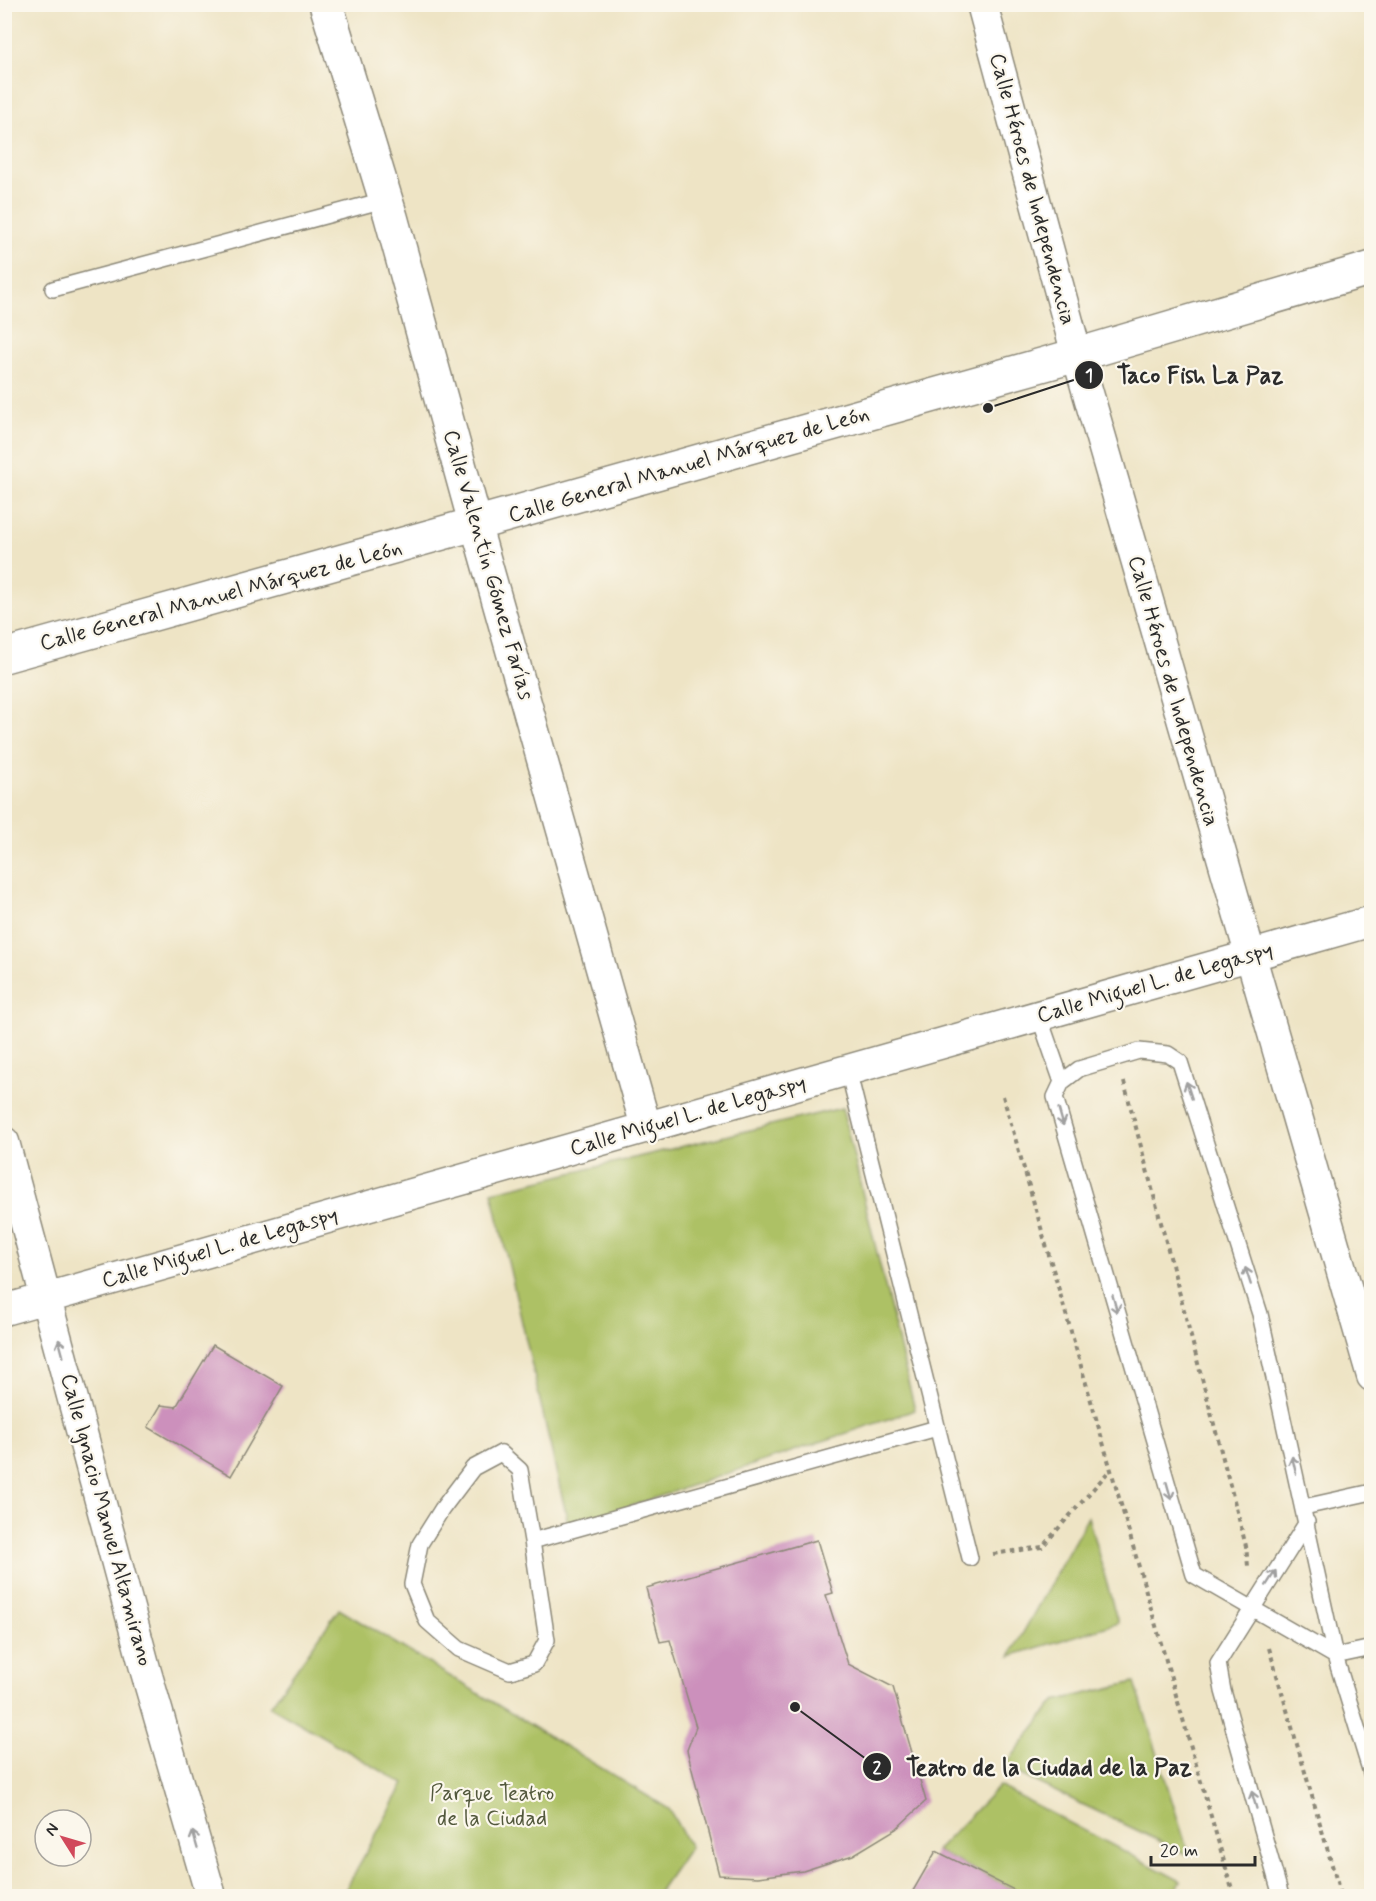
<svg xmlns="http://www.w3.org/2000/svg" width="1376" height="1901" viewBox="0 0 1376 1901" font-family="Mynerve,sans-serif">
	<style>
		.green { fill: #adc165; stroke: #6c7648; stroke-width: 1.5 }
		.building { fill: #cc90bc }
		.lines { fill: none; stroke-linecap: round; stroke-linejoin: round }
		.service-casing { stroke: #8c8878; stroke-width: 18 }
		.minor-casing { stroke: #8c8878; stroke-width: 33 }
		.tertiary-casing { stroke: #8c8878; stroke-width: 36 }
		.path { stroke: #8c8878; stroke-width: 4; stroke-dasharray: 4.5 4.5; stroke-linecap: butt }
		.service { stroke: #fff; stroke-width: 15 }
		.minor { stroke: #fff; stroke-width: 30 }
		.tertiary { stroke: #fff; stroke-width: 33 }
		.oneway { stroke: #a0a0a0 }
		.labels { text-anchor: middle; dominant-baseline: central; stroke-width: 4.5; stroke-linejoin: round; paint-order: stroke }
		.street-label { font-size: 22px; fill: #2b2b2b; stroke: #fbf7ec }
		.park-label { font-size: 22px; fill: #52583c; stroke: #fbf7ec }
		.leader { fill: none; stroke: #2b2b2b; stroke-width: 2 }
		.callout-dot { fill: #2b2b2b; stroke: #fbf7ec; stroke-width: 2 }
		.mark-label { font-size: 18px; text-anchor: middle; font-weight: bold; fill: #fff }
		.callout-label { font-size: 24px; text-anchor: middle; font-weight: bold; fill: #2b2b2b; stroke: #fbf7ec; stroke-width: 4.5; stroke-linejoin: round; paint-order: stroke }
	</style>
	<rect width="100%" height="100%" fill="#fbf7ec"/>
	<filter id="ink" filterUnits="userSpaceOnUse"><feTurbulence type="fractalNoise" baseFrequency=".0167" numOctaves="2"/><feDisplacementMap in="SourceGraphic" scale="12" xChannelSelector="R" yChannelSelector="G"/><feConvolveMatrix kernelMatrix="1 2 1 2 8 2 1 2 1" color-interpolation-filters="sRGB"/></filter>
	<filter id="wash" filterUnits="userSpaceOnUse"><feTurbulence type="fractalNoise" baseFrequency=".008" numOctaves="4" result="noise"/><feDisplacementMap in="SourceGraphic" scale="24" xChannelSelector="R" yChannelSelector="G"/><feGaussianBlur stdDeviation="1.35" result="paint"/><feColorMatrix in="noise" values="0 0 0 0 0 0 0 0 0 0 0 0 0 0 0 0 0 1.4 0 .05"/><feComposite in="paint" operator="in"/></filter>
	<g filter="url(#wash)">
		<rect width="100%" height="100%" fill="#eee4c5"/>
		<path class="green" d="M842 1108 915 1410 569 1527 492 1192Z
			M1088 1517 1118 1623 1010 1656Z
			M339 1609 669 1809 690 1847 656 1896H342L404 1784 270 1706Z
			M1135 1682 1189 1855 1004 1767 1055 1701Z
			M999 1786 1181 1881 1173 1896H1026L936 1851Z"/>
		<g id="blocks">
			<path class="building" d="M213 1345 283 1386 231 1476 148 1427 161 1405 176 1407Z
				M817 1540 833 1593 826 1595 848 1664 893 1687 926 1801 896 1829 853 1855 803 1871 758 1877 719 1875 687 1750 696 1727 670 1640 660 1642 646 1588Z
				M936 1851 1026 1896H910Z"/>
		</g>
	</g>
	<g filter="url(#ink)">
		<use href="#blocks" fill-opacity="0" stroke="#8c8878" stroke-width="1.5"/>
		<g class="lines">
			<defs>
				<path id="service" d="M53 289 384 200
					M1039 1016 1062 1082
					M848 1070 970 1558
					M1304 1507 1372 1492
					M532 1541 547 1640 534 1664 510 1671 459 1649 427 1621 412 1584 420 1544 442 1509 473 1468 501 1453 520 1470 532 1541 937 1428
					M1372 1648 1335 1656 1194 1575 1055 1097 1062 1082 1079 1069 1139 1051 1168 1054 1180 1062 1260 1314 1335 1656 1372 1776
					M1281 1896 1223 1691 1218 1663 1307 1522"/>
				<path id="minor" d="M982 4 1077 355 1372 1376
					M476 526 646 1127
					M4 1142 146 1672 211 1896
					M4 1310 1372 921"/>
				<path id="tertiary" d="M326 4 391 217 476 526
					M4 656 1077 355 1372 268"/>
			</defs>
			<use href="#service" class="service-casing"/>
			<use href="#minor" class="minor-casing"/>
			<use href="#tertiary" class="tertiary-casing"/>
			<path class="path" d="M1124 1082 1246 1546 1248 1566
				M1003 1096 1234 1896
				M993 1554 1042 1547 1110 1470
				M1269 1648 1341 1896"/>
			<use href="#service" class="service"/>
			<use href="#minor" class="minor"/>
			<use href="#tertiary" class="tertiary"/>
		</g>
		<defs><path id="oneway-shaft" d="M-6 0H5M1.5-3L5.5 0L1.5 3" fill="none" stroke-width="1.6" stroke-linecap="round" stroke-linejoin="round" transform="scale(1.5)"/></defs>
		<g class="oneway">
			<use href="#oneway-shaft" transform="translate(1189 1090) rotate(-108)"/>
			<use href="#oneway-shaft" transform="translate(1061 1117) rotate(74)"/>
			<use href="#oneway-shaft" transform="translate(1248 1276) rotate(-108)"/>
			<use href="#oneway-shaft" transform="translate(1115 1304) rotate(74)"/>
			<use href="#oneway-shaft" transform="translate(61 1348) rotate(-105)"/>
			<use href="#oneway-shaft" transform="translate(1294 1465) rotate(-103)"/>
			<use href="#oneway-shaft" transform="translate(1169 1491) rotate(74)"/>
			<use href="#oneway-shaft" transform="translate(1271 1578) rotate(-57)"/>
			<use href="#oneway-shaft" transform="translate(1254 1800) rotate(-106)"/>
			<use href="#oneway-shaft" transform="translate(195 1840) rotate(-106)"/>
		</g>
	</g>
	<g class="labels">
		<g class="street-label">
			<text transform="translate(1032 189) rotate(75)">Calle Héroes de Independencia</text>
			<text transform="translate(689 465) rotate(-16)">Calle General Manuel Márquez de León</text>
			<text transform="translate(488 565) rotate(74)">Calle Valentín Gómez Farías</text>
			<text transform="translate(221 596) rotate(-15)">Calle General Manuel Márquez de León</text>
			<text transform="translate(1173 691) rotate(74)">Calle Héroes de Independencia</text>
			<text transform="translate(1155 983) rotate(-16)">Calle Miguel L. de Legaspy</text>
			<text transform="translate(688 1116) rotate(-16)">Calle Miguel L. de Legaspy</text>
			<text transform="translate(220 1248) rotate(-16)">Calle Miguel L. de Legaspy</text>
			<text transform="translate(106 1520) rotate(75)">Calle Ignacio Manuel Altamirano</text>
		</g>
		<g class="park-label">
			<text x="492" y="1794">Parque Teatro<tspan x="492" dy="25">de la Ciudad</tspan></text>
		</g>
	</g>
	<path class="leader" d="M988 408L1089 375M795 1707L877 1767"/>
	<g class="callout-dot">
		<circle cx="988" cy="408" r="6"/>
		<circle cx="795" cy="1707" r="6"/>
		<circle cx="1089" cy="375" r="15"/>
		<circle cx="877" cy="1767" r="15"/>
	</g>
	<g class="mark-label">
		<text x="1089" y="381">1</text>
		<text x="877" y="1773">2</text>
	</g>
	<g class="callout-label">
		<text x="1200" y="383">Taco Fish La Paz</text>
		<text x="1049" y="1775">Teatro de la Ciudad de la Paz</text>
	</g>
	<rect width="1376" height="1901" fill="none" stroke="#fbf7ec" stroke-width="24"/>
	<g transform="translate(63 1838) rotate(307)"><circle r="28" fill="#fbf7ec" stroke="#a8a59f" stroke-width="1.5"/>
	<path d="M0-4.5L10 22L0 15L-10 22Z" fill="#d1495b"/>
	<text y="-9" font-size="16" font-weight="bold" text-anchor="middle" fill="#2b2b2b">N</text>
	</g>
	<path d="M1151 1856v9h104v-9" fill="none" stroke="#2b2b2b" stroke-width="3"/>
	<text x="1160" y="1856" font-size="18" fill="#2b2b2b" stroke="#fbf7ec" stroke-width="4.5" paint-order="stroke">20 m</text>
</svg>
